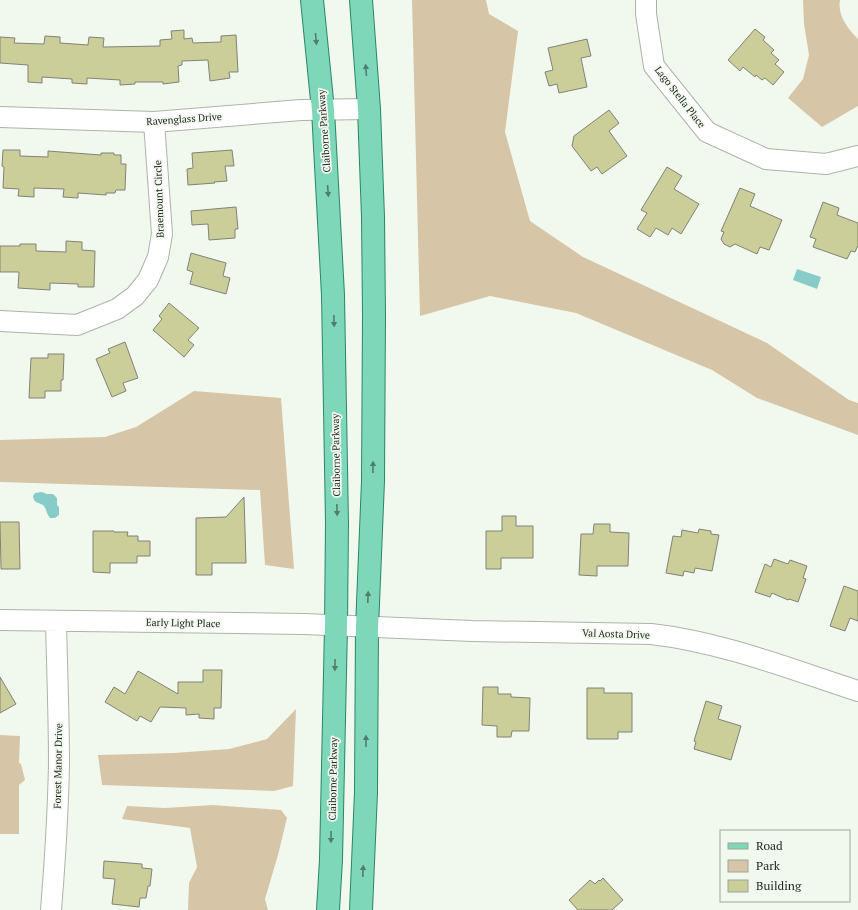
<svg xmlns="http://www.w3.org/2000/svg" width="858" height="910" viewBox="0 0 858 910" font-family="'PT Serif',serif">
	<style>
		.green { fill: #d7c5a7 }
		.water { fill: #88ccca }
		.building { fill: #ccce9a; stroke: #818276 }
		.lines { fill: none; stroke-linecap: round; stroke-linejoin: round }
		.minor-casing { stroke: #acb4a9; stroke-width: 22 }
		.major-casing { stroke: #278866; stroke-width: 24 }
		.minor { stroke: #fff; stroke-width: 20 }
		.major { stroke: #7fd7ba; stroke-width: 22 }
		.oneway { fill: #507e6d }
		.labels { text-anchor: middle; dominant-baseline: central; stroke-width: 3.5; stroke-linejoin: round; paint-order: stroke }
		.street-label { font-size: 10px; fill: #222520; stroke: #f1f9ee }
	</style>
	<rect width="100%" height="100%" fill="#f1f9ee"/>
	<path class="green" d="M412 0H486L489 14 518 31 505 132 530 221 583 257 767 343 849 400 858 403V435L757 398 712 370 576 313 490 296 420 316Z
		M803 0H840C837 15 848 29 858 39V106L822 127 788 98 803 79 809 55 804 24Z
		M194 391 281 398 294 569 265 565 260 490 0 482V440L105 437 136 427Z
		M296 709 293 786 274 791 102 785 98 755 174 753 229 749 267 739Z
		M0 735 20 736 19 763 21 764 25 780 19 785V834H0Z
		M213 805 281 810 287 818 278 855 265 899 268 910H188L189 883 197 867 190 828 122 819 127 806 165 808Z"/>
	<path class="water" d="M797 269 821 277 817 289 793 280Z
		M42 492 47 494H53L57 498V505L59 507V515L55 518H50C46 514 47 509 43 505 37 502 34 503 33 496L35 493Z"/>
	<path class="building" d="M755 29 765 37 763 40 774 50 771 53 779 60 775 64 784 72 773 85 765 78 762 80 756 75 755 77 743 67 740 71 728 60Z
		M184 30V39L192 38 193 43 221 42V36L236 35 238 72H229L230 78 210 81 208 60 182 61V65L178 66 179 82 163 84V82H135V84L120 85V80L87 78V84L72 83V79L42 77V83L28 82V65L0 63V37L15 38 14 43 44 44 45 36 60 37V43L88 45 89 37 104 38 103 47 160 46V40L172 39 171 31Z
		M587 39 591 56 581 58 587 87 559 93 557 84 549 86 545 72 553 70 548 48Z
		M609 110 619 123 609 131 627 156 602 174 597 167 591 171 572 146 574 136Z
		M3 150H20V156L48 157V151L101 155V153H114V155H121V164H126L125 190H116L115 193H106V195L78 193V198L63 197 64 189 34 188V197L18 196 19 189 3 188 4 167 2 166Z
		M232 150 234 166H225L227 181 214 182 215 183 188 185 187 169 193 168 192 153Z
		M667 167 682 176 674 189 699 204 681 234 672 228 668 235 656 228 650 237 637 229 647 213 641 210Z
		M740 188 755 194 750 206 782 220 769 250 760 247 757 254 735 244 730 247 724 244 721 239 724 232 721 231Z
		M823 202 839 208 837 215 858 223V245L855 252 851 251 847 259 813 247 816 239 810 237Z
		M236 207 238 229H235V238L209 240 208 224 192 225 191 211Z
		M66 241 82 242V250L95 251 94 287H78V284L50 283V290L18 288 19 272H0V246H20V244H36V251L66 252Z
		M191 253 226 263 223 276 230 278 226 294 190 284 193 272 187 270Z
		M169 303 199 328 188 340 194 345 184 357 153 330 162 319 159 316Z
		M125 342 138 378 123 383 126 391 112 397 96 359 110 353 108 349Z
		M48 354H64L63 380H61V391H45V398H29L31 358H48Z
		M244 497 246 563H212V575H196V518L226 517Z
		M502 516H516V526H533V558H501V569H486V531H502Z
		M0 522H19L20 569H1Z
		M594 524H610V532L629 533 628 566H597V576L579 575 581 534H593Z
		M699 529 711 531V534L719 535 712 571 695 568 694 573 684 571 683 576 666 573 673 536 681 537 682 530 698 533Z
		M93 531H114V532H128L127 536H138V541H150V556H137V563H110V573L93 572Z
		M774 559 788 564 790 560 807 566 803 578 806 579 798 602 789 599 788 600 772 593 770 597 755 592 765 564 771 567Z
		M844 586 858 591V621L850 618 845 631 830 626Z
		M203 670H222L221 708H214V719L199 718V714L186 715V708L160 707 151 722 140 716 137 721 105 702 114 687 125 694 138 671 178 694V682H203Z
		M0 677 16 704 0 713Z
		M483 687H498V694H511V697L530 698 529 731H512L511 737H497V726L482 725Z
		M587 688H604V693H632V732H618V739H587Z
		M706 701 722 706 718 719 741 726 731 760 694 749 696 742 694 741Z
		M104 861 142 864V868L152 869 150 886H148L146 898H140L139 907 112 904 115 879 103 878Z
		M603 878 623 900 612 910H578L569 900 590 880 595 884 599 880 600 881Z"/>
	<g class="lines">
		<defs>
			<path id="minor" d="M646 0V14L654 66 707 132 766 159 826 164 858 156
				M0 117 154 122 301 110 369 109
				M0 321 77 325 117 309 135 296 148 280 158 257 162 234 154 122
				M0 620 304 624 472 631 651 634C722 642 790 669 858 691
				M51 910C55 861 58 813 59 764 59 716 57 669 56 621"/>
			<path id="major" d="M312 0 323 110 333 295 337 523 336 626 331 860 328 910
				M361 910 366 792 367 628 373 481 374 315 373 217 369 109 361 0"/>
		</defs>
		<use href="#minor" class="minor-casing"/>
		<use href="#major" class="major-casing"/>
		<use href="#minor" class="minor"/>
		<use href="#major" class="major"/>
	</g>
	<defs><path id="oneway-solid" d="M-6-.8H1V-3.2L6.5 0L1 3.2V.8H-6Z"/></defs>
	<g class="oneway">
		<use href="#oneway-solid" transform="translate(316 39) rotate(85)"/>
		<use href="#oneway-solid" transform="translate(366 70) rotate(-94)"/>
		<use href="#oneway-solid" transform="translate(328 191) rotate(86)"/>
		<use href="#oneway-solid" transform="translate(334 321) rotate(89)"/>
		<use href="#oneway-solid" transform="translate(373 467) rotate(-89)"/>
		<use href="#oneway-solid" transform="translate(337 510) rotate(89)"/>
		<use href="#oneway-solid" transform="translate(368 597) rotate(-88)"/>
		<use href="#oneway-solid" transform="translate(335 665) rotate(91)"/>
		<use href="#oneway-solid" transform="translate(366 741) rotate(-90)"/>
		<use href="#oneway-solid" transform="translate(331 837) rotate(91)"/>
		<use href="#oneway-solid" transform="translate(363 871) rotate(-88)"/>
	</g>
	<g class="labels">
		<g class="street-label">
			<text transform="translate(680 97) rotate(52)">Lago Stella Place</text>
			<text transform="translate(184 119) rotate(-4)">Ravenglass Drive</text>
			<text transform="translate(324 131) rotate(-94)">Claiborne Parkway</text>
			<text transform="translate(159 199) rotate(-92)">Braemount Circle</text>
			<text transform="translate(336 455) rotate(-91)">Claiborne Parkway</text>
			<text transform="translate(183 623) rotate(1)">Early Light Place</text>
			<text transform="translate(616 634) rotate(2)">Val Aosta Drive</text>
			<text transform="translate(58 766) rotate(-89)">Forest Manor Drive</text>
			<text transform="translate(333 779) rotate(-89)">Claiborne Parkway</text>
		</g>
	</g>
	<rect x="720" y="830" width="130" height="72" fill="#f1f9ee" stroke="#9ea49c"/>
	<rect x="728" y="843" width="20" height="6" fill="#7fd7ba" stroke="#9ea49c"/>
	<text x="756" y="850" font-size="12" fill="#222520">Road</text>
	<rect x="728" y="860" width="20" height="12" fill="#d7c5a7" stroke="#9ea49c"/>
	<text x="756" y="870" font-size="12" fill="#222520">Park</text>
	<rect x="728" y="880" width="20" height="12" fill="#ccce9a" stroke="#9ea49c"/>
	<text x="756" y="890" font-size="12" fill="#222520">Building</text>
</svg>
